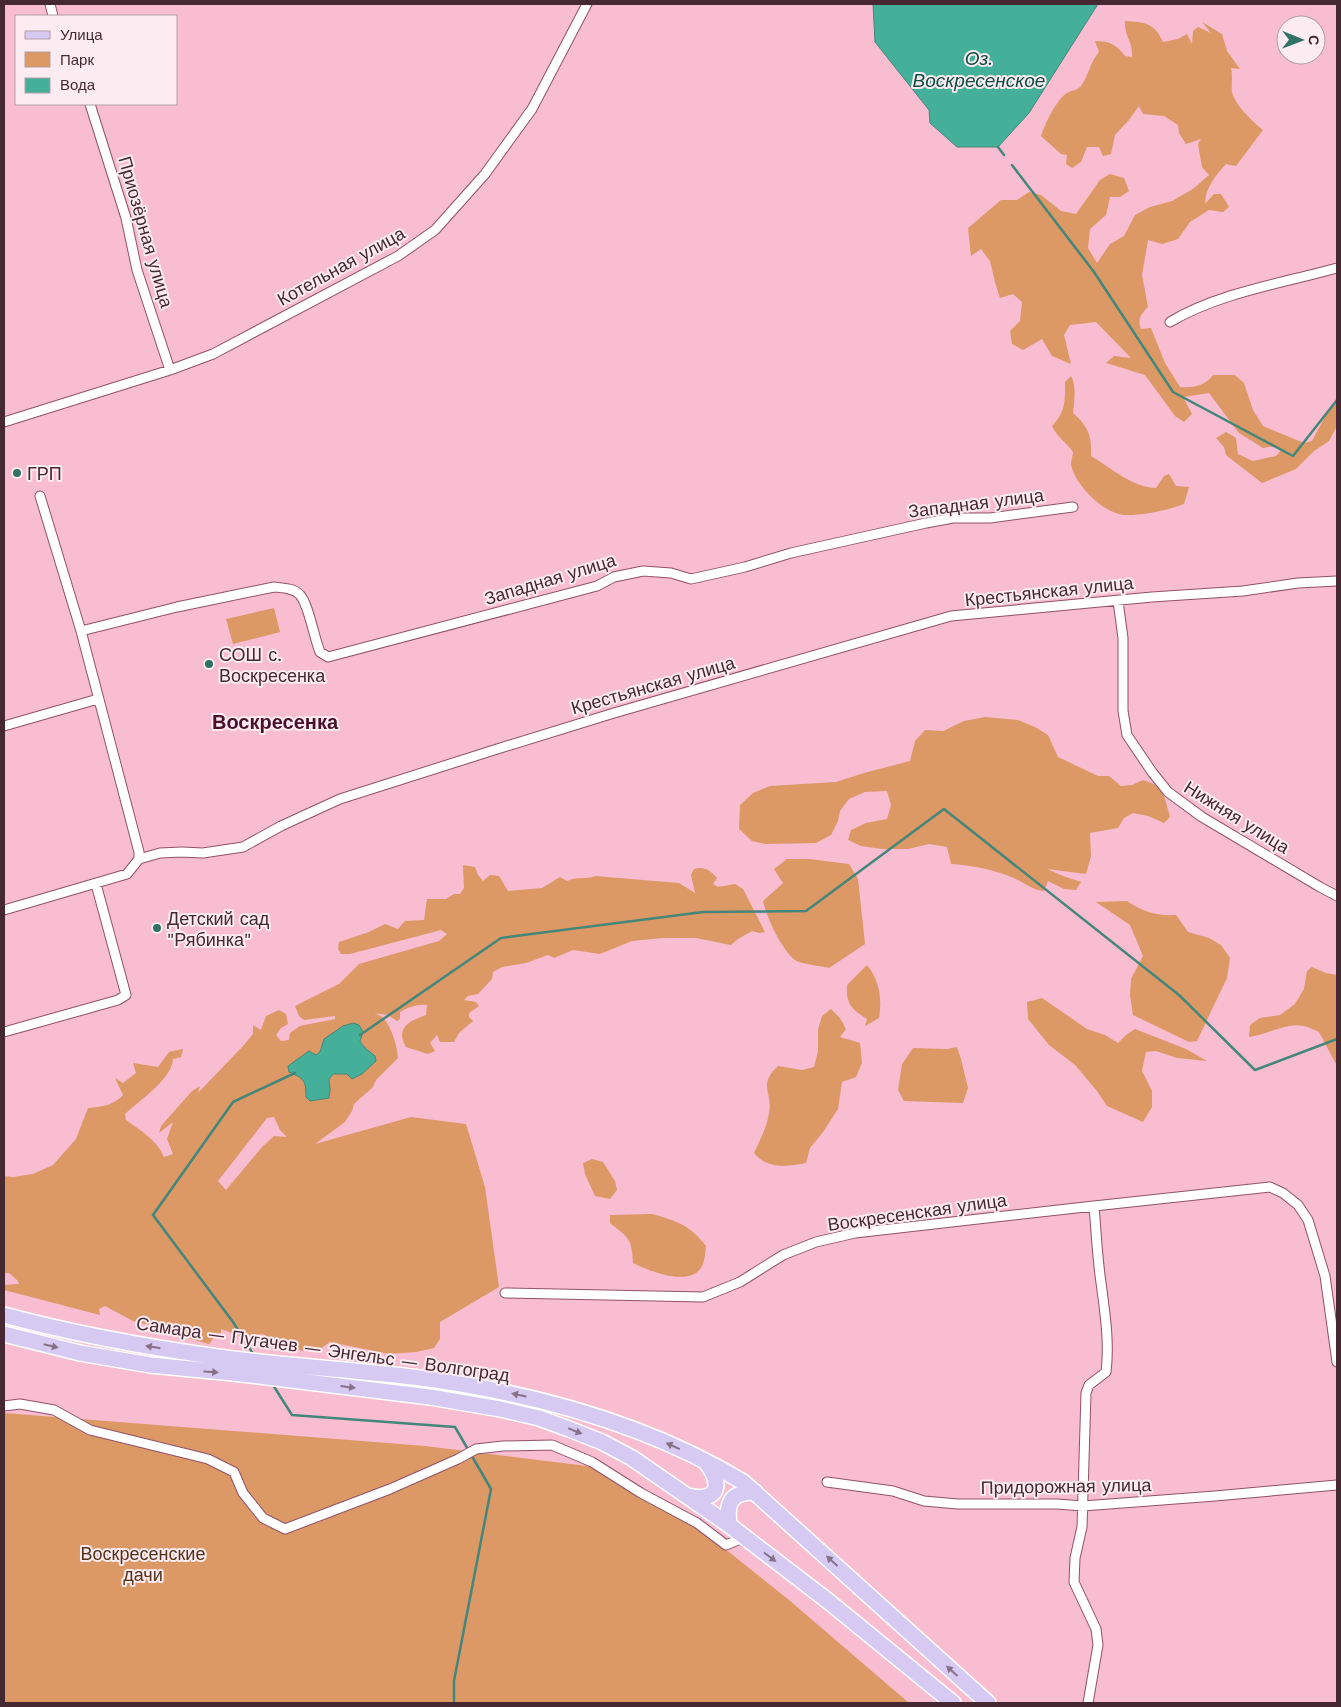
<svg xmlns="http://www.w3.org/2000/svg" width="1341" height="1707" viewBox="0 0 1341 1707" font-family="'Work Sans',sans-serif">
	<style>
		.green { fill: #dc9865; fill-rule: evenodd }
		.water { fill: #44b099; stroke: #44877a }
		.lines { fill: none; stroke-linecap: round; stroke-linejoin: round }
		.stream { stroke: #44877a; stroke-width: 2.5 }
		.street-casing { stroke: #915169; stroke-width: 11 }
		.primary-casing { stroke: #fff; stroke-width: 18 }
		.street { stroke: #fff; stroke-width: 9 }
		.primary { stroke: #d6caf3; stroke-width: 15 }
		.oneway { fill: #867189 }
		.poi-dot { fill: #307365; stroke: #fcecf1; stroke-width: 2 }
		.labels { text-anchor: middle; dominant-baseline: central; stroke-width: 4; stroke-linejoin: round; paint-order: stroke }
		.street-label { font-size: 18px; fill: #452832; stroke: #fcecf1 }
		.poi-label { font-size: 18px; fill: #452832; stroke: #fcecf1; text-anchor: start }
		.park-label { font-size: 18px; fill: #543116; stroke: #fcecf1 }
		.water-label { font-size: 19px; font-style: italic; fill: #0e4c41; stroke: #fcecf1 }
		.quarter-label { font-size: 20px; font-weight: bold; fill: #4a112b; stroke: #fcecf1 }
	</style>
	<rect width="100%" height="100%" fill="#f8bdd1"/>
	<path class="green" d="M1125 21C1144 22 1155 23 1163 42L1178 39 1187 34 1192 44 1193 31 1198 27 1211 33 1202 22 1222 34 1227 51 1240 69 1231 68C1233 77 1231 85 1232 92 1234 104 1254 123 1263 130L1236 166 1226 164C1216 175 1205 188 1205 204L1214 194H1221L1229 207 1223 212 1209 210 1190 222 1178 239 1162 244 1148 240 1142 275 1148 307C1141 314 1137 319 1141 329L1151 328 1165 363 1180 387C1193 388 1205 386 1213 375H1235L1244 383 1253 410 1263 426 1304 443 1312 441 1329 409 1337 402V426L1329 441 1314 451 1296 469 1262 483 1226 455 1224 447 1216 438 1226 432 1236 438 1238 454 1253 461 1276 456 1282 449 1276 446 1263 448 1239 433 1209 393 1183 397 1192 414 1184 422 1175 416 1145 375 1106 363 1114 356 1131 358 1096 322 1070 325 1064 335 1071 364 1052 356 1042 339 1023 350 1012 344 1010 331 1020 321 1022 302 1013 294 1000 298 995 282 990 261 981 249 971 256 968 228 1001 200H1017L1029 192 1041 195 1061 211 1076 214 1100 180 1110 174 1124 178 1129 191 1120 197H1110L1106 215 1090 229 1088 248 1097 263 1110 244 1124 236 1135 215 1150 207 1172 201 1193 189 1209 175 1202 167 1198 144 1201 139 1186 144 1179 133 1178 125 1164 116 1143 114 1139 106 1129 120 1115 135 1111 154 1103 156 1099 147H1087L1081 162 1072 168 1066 164 1067 155 1061 154 1041 136C1045 124 1056 100 1067 93 1072 90 1077 91 1081 86 1089 75 1090 62 1099 52L1095 41C1110 41 1117 45 1125 56L1132 57C1133 40 1124 37 1125 21Z
		M1071 376C1077 387 1074 401 1073 413 1088 426 1092 436 1091 456 1110 467 1133 488 1156 488L1164 476 1169 474 1176 486 1189 487 1184 504C1170 510 1139 516 1124 515 1103 513 1074 484 1071 464 1071 460 1073 456 1073 452 1066 442 1057 437 1052 426 1066 411 1065 401 1065 382Z
		M274 608 280 632 233 644 226 619Z
		M985 717 1018 720 1035 727 1048 735 1058 757 1098 776H1109L1121 786 1132 785 1143 780 1159 786 1165 799 1170 817 1164 823 1148 816 1133 813 1124 818 1118 828 1090 833 1091 856 1086 874 1047 869 1063 876 1081 882 1076 890 1064 889 1048 881 1044 891C1033 890 1026 884 1016 879 993 869 975 866 951 864L947 847 929 844 908 849H882L861 846 848 840 851 830 866 823 887 819 891 805 887 791 865 792 849 799 840 811 838 821 831 835 816 843 765 844 752 841 739 829 740 805 753 793 770 786 836 782 864 773 910 761 915 741 925 730 943 731 964 721Z
		M787 859H809L849 864 858 879 865 944 829 968C821 966 801 964 795 960 781 949 767 918 763 901L783 883 774 869Z
		M463 865 475 867 478 875 483 881 490 875 499 876 508 891 542 888 560 877 567 881C578 876 585 880 595 876L679 883 695 893 691 875 694 869C704 866 710 870 717 878L713 884 718 887 735 884 743 889 765 932 759 933 752 931 738 939 731 945 696 938H663L632 941 600 954 573 950 554 958 548 955 526 963 502 967 493 972 492 979 478 994 468 996 464 1000 476 1002 479 1006 469 1013V1017L473 1021 459 1033 454 1042H440L437 1035 430 1043 435 1051 428 1054 406 1047C395 1028 409 1021 426 1015L427 1005C417 1004 409 1007 400 1012V1019L397 1021 388 1015 374 1013C377 1014 382 1016 384 1019 392 1028 397 1046 398 1058L376 1080 373 1087 354 1104 352 1111 345 1122 315 1144 411 1117 466 1124 485 1187 499 1287 440 1322V1339L434 1348 416 1352 389 1354 330 1342 320 1349 311 1348 302 1351 262 1334 240 1336 221 1329V1333L215 1336 209 1344 176 1335 162 1328 133 1321 105 1306 99 1309 100 1315 4 1290V1285L19 1284 18 1281 9 1273H4V1176L13 1177 33 1174 53 1165 76 1139 88 1108C102 1107 114 1105 123 1095L115 1078 123 1083 136 1073 133 1063 158 1067 169 1052 183 1049 181 1057 173 1059C172 1079 139 1101 125 1114L126 1120C141 1131 157 1140 164 1157L173 1154 167 1139 173 1122 159 1133 161 1126 192 1091 200 1086 198 1093 243 1046 253 1034V1025L261 1030 266 1016 279 1010 286 1014 288 1024 281 1028 276 1035 281 1041 289 1040 290 1033 300 1026 335 1019V1016L304 1020 299 1016 295 1006 339 984 359 964 439 941 447 934 441 930 350 954H341L338 949 339 942 369 932 385 924 398 929 405 921 424 920 427 899H446L454 894H460L464 888ZM360 1040 364 1047 375 1056 347 1074H333L329 1079 330 1090 306 1097V1084L300 1076 316 1055 320 1052 322 1045ZM274 1117 280 1130 287 1137 274 1136 263 1146 226 1190 218 1181 267 1118Z
		M1127 901C1144 912 1155 916 1176 915L1188 932 1209 938 1221 945 1230 958 1227 978 1197 1041 1189 1042 1133 1015 1130 995 1131 979 1143 956 1130 925 1096 902Z
		M867 965C880 981 882 999 879 1018L865 1026 867 1019C851 1009 846 1004 847 985Z
		M1312 967 1326 973 1337 975V1066L1319 1032C1314 1030 1309 1027 1304 1026 1286 1022 1267 1035 1249 1037L1250 1025 1260 1018 1280 1015 1295 1004 1304 989 1307 971Z
		M1042 998 1087 1029 1105 1035 1118 1043 1126 1035 1135 1029 1186 1049 1207 1061 1177 1058 1156 1051 1146 1052 1142 1071 1152 1091V1107L1143 1122 1107 1106 1097 1091 1075 1065 1049 1045 1028 1019 1027 1002Z
		M831 1009 840 1018 846 1029 840 1037 860 1043 862 1063 856 1077 842 1082 838 1109 823 1132 810 1148 806 1163C787 1167 767 1169 754 1153 760 1140 767 1127 769 1113 773 1091 757 1086 778 1066L802 1070 814 1067 818 1051V1030L822 1016Z
		M957 1047 961 1059 968 1088 963 1103 904 1101 898 1090 902 1064 913 1048 947 1049Z
		M592 1159 603 1162 615 1181 617 1190 610 1199 595 1196 585 1174 583 1163Z
		M652 1214C677 1221 690 1225 706 1246 705 1253 705 1260 702 1266 691 1288 649 1271 633 1263 632 1239 629 1238 610 1223V1215Z
		M4 1413 425 1446 595 1467 670 1505 789 1600 909 1703H4Z"/>
	<path class="water" d="M873 4H1098L1029 113 998 147H957L930 123 929 110 875 42Z
		M353 1023 359 1025 363 1032 360 1041 364 1047 375 1056 376 1061 362 1074 352 1079 347 1074H333L329 1079 330 1090 329 1098 310 1101 306 1097C306 1081 304 1078 289 1072L288 1066 309 1051 316 1055 320 1052 324 1039 343 1026Z"/>
	<g class="lines">
		<path class="stream" d="M998 147 1004 155
			M1012 165 1094 272 1173 392 1293 456 1337 400
			M360 1035 501 938 703 912 806 911 944 809 1179 995 1255 1070 1337 1039
			M255 1357 233 1322 153 1215 233 1102 295 1073
			M273 1385 292 1415 455 1427 491 1489 454 1681V1703"/>
		<defs>
			<path id="street" d="M50 4 53 16
				M90 104 126 218 137 270 170 370
				M1170 322C1218 293 1283 283 1337 268
				M4 422 170 370 213 354 398 256 435 230 485 174 532 109 587 4
				M40 496 81 631 139 852V859
				M1118 601 1123 638V711L1127 735 1152 772 1168 792 1202 817 1320 887 1337 896
				M81 631 177 607 274 587C283 588 294 588 300 595 309 605 314 638 320 652L328 657 597 586 614 577 643 571 671 573 691 579 745 567 791 553 926 523 953 518H990L1073 507
				M4 726 98 699
				M4 910 127 874 139 859 160 853 182 852 203 853 243 847 281 826 340 799 494 750 614 713 951 616 1152 597 1243 591 1298 583 1337 581
				M4 1032 118 1000 126 995 96 884
				M505 1293 703 1297 740 1282 783 1255 816 1242 855 1233 1094 1206 1270 1187 1283 1193 1298 1205 1308 1220 1325 1276 1337 1362
				M4 1406 20 1404 54 1410 90 1430 208 1459 234 1472 243 1493 263 1518 285 1529 390 1489 458 1459 476 1449 503 1446 552 1445 592 1462 641 1493 697 1523 726 1545 745 1537
				M827 1482 893 1491 924 1501 958 1504H1057L1083 1506 1215 1496 1337 1485
				M1088 1703 1098 1645 1096 1629 1074 1582 1075 1558 1082 1527 1086 1393 1089 1385 1106 1372C1110 1340 1104 1307 1100 1275 1097 1252 1096 1229 1094 1206"/>
			<path id="primary" d="M4 1315C74 1334 146 1347 218 1357 290 1367 363 1370 436 1380 543 1396 649 1425 743 1482L988 1703
				M4 1334 80 1353 150 1365 233 1373 430 1397 500 1409 539 1418 569 1429 602 1442 632 1458 729 1525 828 1601 953 1703
				M688 1496C720 1503 723 1483 705 1461
				M729 1525C726 1502 731 1492 755 1492"/>
		</defs>
		<use href="#street" class="street-casing"/>
		<use href="#primary" class="primary-casing"/>
		<use href="#street" class="street"/>
		<use href="#primary" class="primary"/>
	</g>
	<defs><path id="oneway-solid" d="M-6-.8H1V-3.2L6.5 0L1 3.2V.8H-6Z" transform="scale(1.25)"/></defs>
	<g class="oneway">
		<use href="#oneway-solid" transform="translate(51 1346) rotate(13)"/>
		<use href="#oneway-solid" transform="translate(153 1347) rotate(-171)"/>
		<use href="#oneway-solid" transform="translate(211 1372) rotate(4)"/>
		<use href="#oneway-solid" transform="translate(348 1387) rotate(7)"/>
		<use href="#oneway-solid" transform="translate(519 1395) rotate(-168)"/>
		<use href="#oneway-solid" transform="translate(575 1431) rotate(22)"/>
		<use href="#oneway-solid" transform="translate(673 1446) rotate(-156)"/>
		<use href="#oneway-solid" transform="translate(770 1557) rotate(37)"/>
		<use href="#oneway-solid" transform="translate(832 1561) rotate(-138)"/>
		<use href="#oneway-solid" transform="translate(952 1671) rotate(-138)"/>
	</g>
	<g class="poi-dot">
		<circle cx="17" cy="473" r="5"/>
		<circle cx="209" cy="664" r="5"/>
		<circle cx="157" cy="928" r="5"/>
	</g>
	<g class="labels">
		<g class="street-label">
			<text transform="translate(146 232) rotate(74)">Приозёрная улица</text>
			<text transform="translate(341 266) rotate(-29)">Котельная улица</text>
			<text transform="translate(976 503) rotate(-7)">Западная улица</text>
			<text transform="translate(550 579) rotate(-17)">Западная улица</text>
			<text transform="translate(1049 591) rotate(-6)">Крестьянская улица</text>
			<text transform="translate(653 685) rotate(-16)">Крестьянская улица</text>
			<text transform="translate(1237 817) rotate(32)">Нижняя улица</text>
			<text transform="translate(917 1212) rotate(-8)">Воскресенская улица</text>
			<text transform="translate(323 1349) rotate(8)">Самара — Пугачев — Энгельс — Волгоград</text>
			<text transform="translate(1066 1486) rotate(-1)">Придорожная улица</text>
		</g>
		<g class="poi-label">
			<text x="27" y="473">ГРП</text>
			<text x="219" y="654">СОШ с.<tspan x="219" dy="21">Воскресенка</tspan></text>
			<text x="167" y="918">Детский сад<tspan x="167" dy="21">"Рябинка"</tspan></text>
		</g>
		<g class="park-label">
			<text x="143" y="1553">Воскресенские<tspan x="143" dy="21">дачи</tspan></text>
		</g>
		<g class="water-label">
			<text x="979" y="58">Оз.<tspan x="979" dy="22">Воскресенское</tspan></text>
		</g>
		<g class="quarter-label">
			<text x="275" y="722">Воскресенка</text>
		</g>
	</g>
	<rect width="1341" height="1707" fill="none" stroke="#452832" stroke-width="10"/>
	<rect x="15" y="15" width="162" height="90" fill="#fcecf1" stroke="#b39ea5"/>
	<rect x="25" y="31" width="25" height="8" fill="#d6caf3" stroke="#b39ea5"/>
	<text x="60" y="40" font-size="15" fill="#452832">Улица</text>
	<rect x="25" y="52" width="25" height="15" fill="#dc9865" stroke="#b39ea5"/>
	<text x="60" y="65" font-size="15" fill="#452832">Парк</text>
	<rect x="25" y="78" width="25" height="15" fill="#44b099" stroke="#b39ea5"/>
	<text x="60" y="90" font-size="15" fill="#452832">Вода</text>
	<g transform="translate(1301 40) rotate(91)"><circle r="24" fill="#fcecf1" stroke="#b39ea5"/>
	<path d="M0-4L9 19L0 12L-9 19Z" fill="#307365"/>
	<text y="-8" font-size="14" font-weight="bold" text-anchor="middle" fill="#452832">С</text>
	</g>
</svg>
